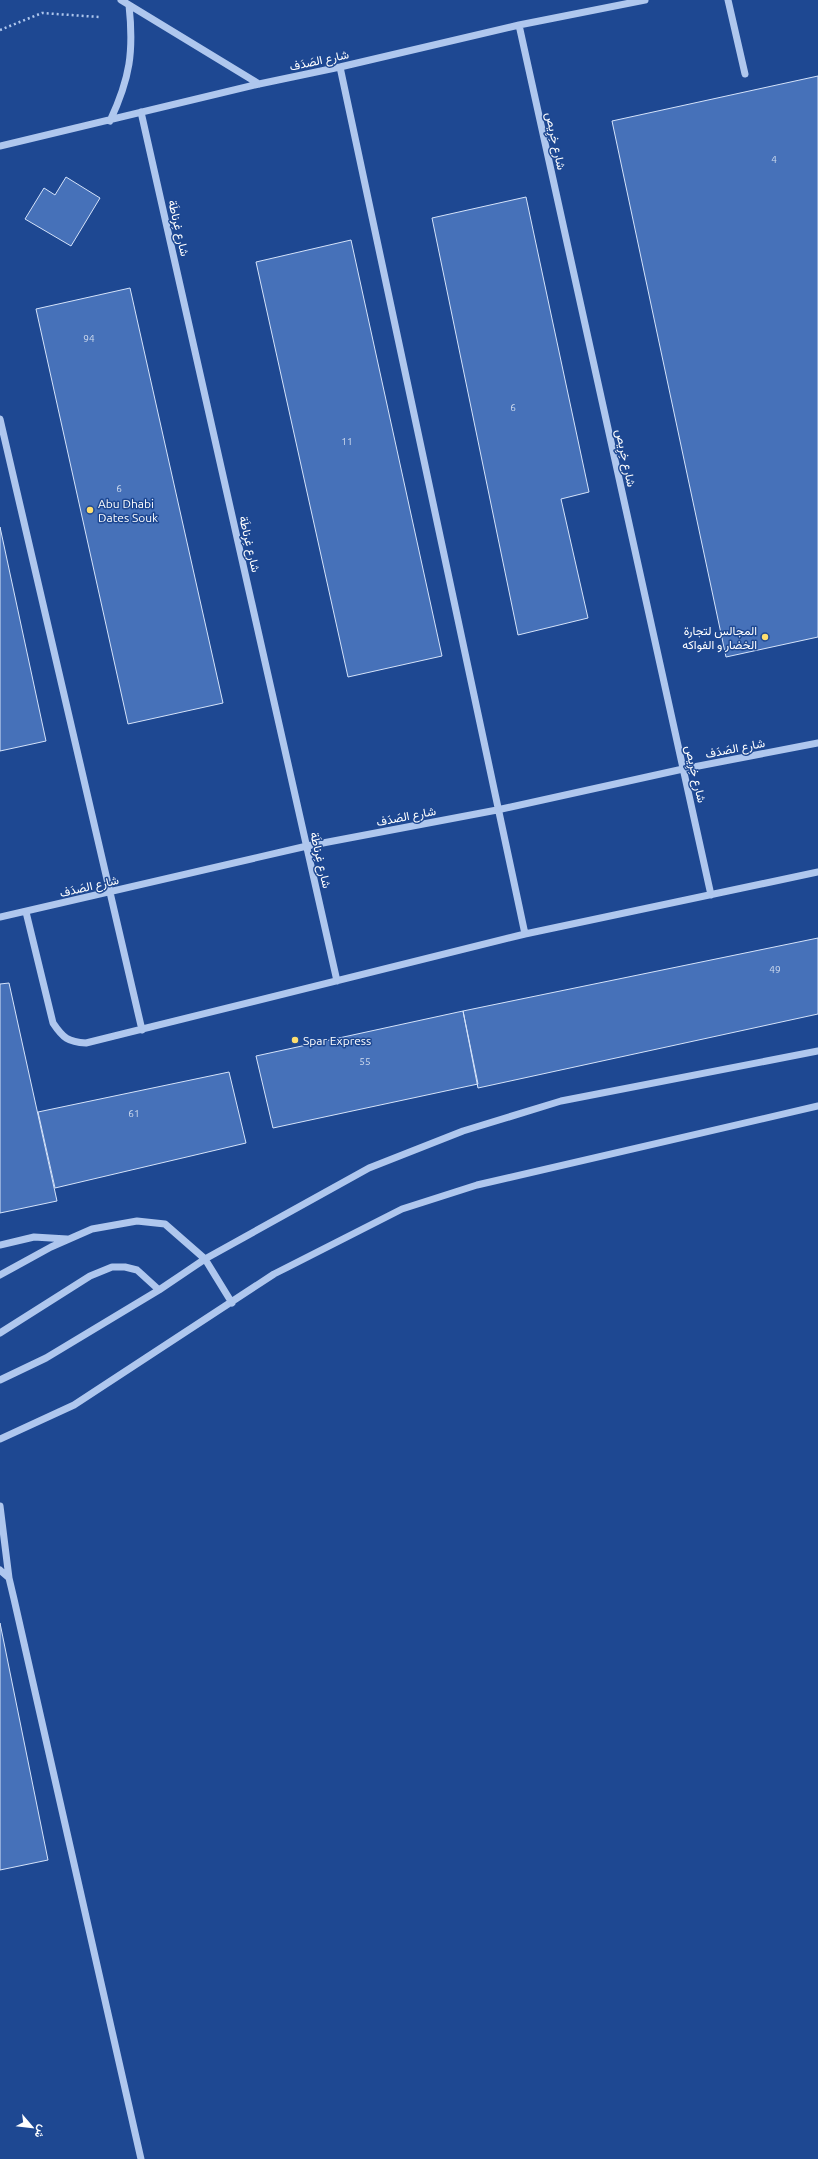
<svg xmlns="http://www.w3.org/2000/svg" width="818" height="2159" viewBox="0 0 818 2159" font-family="Ubuntu,Vazirmatn,sans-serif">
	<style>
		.building { fill: #4671b9; stroke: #d5e3fa }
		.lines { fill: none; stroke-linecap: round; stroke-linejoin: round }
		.path { stroke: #afc7ee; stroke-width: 2.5; stroke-dasharray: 2 3; stroke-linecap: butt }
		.minor { stroke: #afc7ee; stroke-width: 7 }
		.poi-dot { fill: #fdde6f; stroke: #1e4892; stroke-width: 1.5 }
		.labels { text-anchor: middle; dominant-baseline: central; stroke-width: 3; stroke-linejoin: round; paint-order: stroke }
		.number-label { font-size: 10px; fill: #d1dcee }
		.street-label { font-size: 12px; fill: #fff; stroke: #1e4892 }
		.poi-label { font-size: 12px; fill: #fff; stroke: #1e4892; text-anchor: start }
	</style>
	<rect width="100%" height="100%" fill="#1e4892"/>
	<path class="building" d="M818 76V637L726 657 612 121Z
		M66 177 100 198 71 246 25 219 44 188 55 195Z
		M526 197 589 492 561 499 588 618 518 635 432 218Z
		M351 240 442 656 348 677 256 262Z
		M130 288 223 703 128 724 36 309Z
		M0 527 46 741 0 751Z
		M818 938V1014L478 1088 463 1011Z
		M9 983 57 1201 0 1213V984Z
		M463 1011 478 1084 273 1128 256 1056Z
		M229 1072 246 1143 55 1188 38 1112Z
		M0 1623 48 1860 0 1870Z"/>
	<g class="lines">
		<path class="path" d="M0 30 42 13 99 17"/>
		<path class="minor" d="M121 0 259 84
			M728 0 745 74
			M519 25 711 895
			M340 67 525 934
			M141 112 337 981
			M110 121C130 78 134 52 129 5
			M0 146 259 84 340 67 519 25 645 0
			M0 419 142 1030
			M26 912 53 1023C63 1038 68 1042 86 1043L525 934 818 872
			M0 917 307 846 497 810 683 769 818 743
			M0 1245 34 1237 67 1239
			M0 1275 51 1247 92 1229 137 1221 165 1224 205 1259 232 1303
			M0 1333 90 1276 112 1267H125L137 1270 159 1290
			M0 1380 46 1358 159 1290 205 1259 369 1168 463 1131 561 1101 818 1051
			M0 1439 74 1405 274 1274 402 1209 477 1185 818 1106
			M0 1506 9 1578
			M0 1570 9 1578 14 1599 141 2159"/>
	</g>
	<g class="poi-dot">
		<circle cx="90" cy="510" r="4"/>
		<circle cx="765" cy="637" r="4"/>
		<circle cx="295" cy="1040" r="4"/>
	</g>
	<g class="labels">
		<g class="number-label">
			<text x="774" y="159">4</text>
			<text x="89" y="338">94</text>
			<text x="513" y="407">6</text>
			<text x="347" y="441">11</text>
			<text x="119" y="488">6</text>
			<text x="775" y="969">49</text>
			<text x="365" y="1061">55</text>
			<text x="134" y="1113">61</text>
		</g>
		<g class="street-label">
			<text transform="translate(319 60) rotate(-12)">شارع الصَدَف</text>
			<text transform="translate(556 141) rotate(78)">شارع خِرِيص</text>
			<text transform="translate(179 228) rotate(77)">شارع غِرناطَة</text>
			<text transform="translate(626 458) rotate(78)">شارع خِرِيص</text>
			<text transform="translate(250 544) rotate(77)">شارع غِرناطَة</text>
			<text transform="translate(735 748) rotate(-11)">شارع الصَدَف</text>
			<text transform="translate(696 774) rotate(77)">شارع خِرِيص</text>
			<text transform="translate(406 816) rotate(-11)">شارع الصَدَف</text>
			<text transform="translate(321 860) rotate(77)">شارع غِرناطَة</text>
			<text transform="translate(89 886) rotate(-13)">شارع الصَدَف</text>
		</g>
		<g class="poi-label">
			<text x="98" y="503">Abu Dhabi<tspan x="98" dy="14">Dates Souk</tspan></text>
			<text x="757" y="630" text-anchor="end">المجالس لتجارة<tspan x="757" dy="14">الخضار و الفواكه</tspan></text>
			<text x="303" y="1040">Spar Express</text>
		</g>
	</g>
	<g transform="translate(32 2127) rotate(118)" stroke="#1e4892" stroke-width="3" paint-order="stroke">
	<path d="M0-3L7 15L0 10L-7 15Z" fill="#ffffff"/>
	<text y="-6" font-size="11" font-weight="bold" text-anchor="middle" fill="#ffffff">ش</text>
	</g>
</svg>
